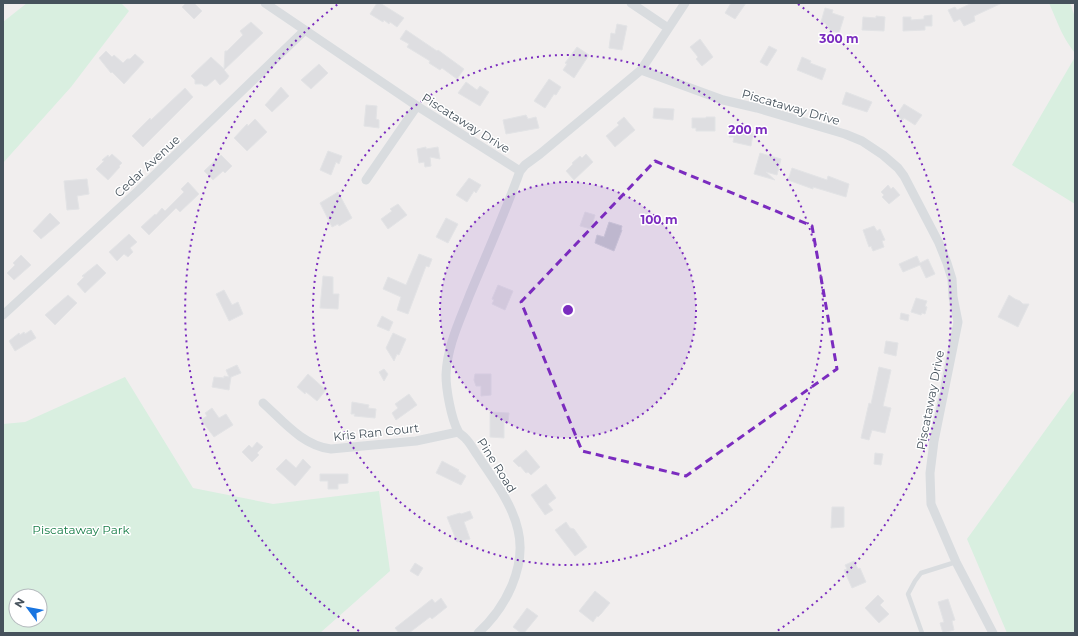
<svg xmlns="http://www.w3.org/2000/svg" width="1078" height="636" viewBox="0 0 1078 636" font-family="Montserrat,sans-serif">
	<style>
		.green { fill: #bcefce; fill-rule: evenodd }
		.building { fill: #c8cbd1; stroke: #d2d5da }
		.lines { fill: none; stroke-linecap: round; stroke-linejoin: round }
		.lane { stroke: #bcc6cd; stroke-width: 4.5 }
		.street { stroke: #bcc6cd; stroke-width: 9 }
		.marked { fill: none; stroke: #7b2cbf; stroke-width: 3; stroke-dasharray: 8 5; stroke-linejoin: round }
		.ring { fill: none; stroke: #7b2cbf; stroke-width: 2; stroke-dasharray: 2 4 }
		.labels { text-anchor: middle; dominant-baseline: central; stroke-width: 3; stroke-linejoin: round; paint-order: stroke }
		.street-label { font-size: 12px; fill: #46525c; stroke: #fff }
		.park-label { font-size: 12px; fill: #177d47; stroke: #fff }
		.centre { fill: #7b2cbf; stroke: #fff; stroke-width: 2 }
		.ring-label { font-size: 12px; text-anchor: middle; font-weight: bold; fill: #7b2cbf; stroke: #fff; stroke-width: 3; stroke-linejoin: round; paint-order: stroke }
	</style>
	<rect width="100%" height="100%" fill="#f1eeee"/>
	<path class="green" d="M27 3H121L129 11 71 87 3 163V22Z
		M1049 3H1070L1075 17V53C1061 35 1058 23 1049 3Z
		M1075 57V204L1012 165Z
		M125 377 193 488 273 504 379 491 390 571 320 633H3V424L25 422ZM16 596H40V620H16Z
		M1075 389V633H1007L967 539Z"/>
	<path class="building" d="M186 3H194L202 11 194 19 182 7Z
		M377 3H380L404 18 397 27 390 22 389 24 384 20 383 22 370 14Z
		M731 3H746L735 19 725 13Z
		M972 3H1002L974 16 975 21 964 26 960 19 954 22 948 10 955 7 957 10Z
		M825 8 833 10 832 13 844 17 839 33 830 30 825 23 821 22Z
		M932 15V26H925V30L903 31V17H911V20L924 19V16Z
		M876 16 885 17 884 31 862 30 863 17 876 18Z
		M251 22 263 33 224 70 229 76 227 79 220 85 215 79 207 86H204L202 84H195V80L191 76 211 57 224 69 225 51H227L243 35 240 31Z
		M617 24 627 26 622 50 609 48 611 33 615 34Z
		M406 30 437 51 438 50 464 69 457 79 442 68 440 70 429 63 430 61 407 47 409 44 400 39Z
		M700 39 713 57 702 66 696 59 698 57 690 47Z
		M769 46 777 50 767 66 760 62Z
		M577 47 589 55 574 78 563 70 567 64 565 63Z
		M106 51 112 57 114 55 123 63 127 59H130L135 54 144 62 124 84 112 72 111 73 99 58Z
		M802 57 811 61 810 63 826 69 822 80 797 70Z
		M319 64 328 73 311 89 301 80Z
		M549 79 561 87 556 95 554 94 545 108 534 101Z
		M466 82 477 90 480 86 489 92 480 106 458 93Z
		M281 87 289 96 272 112 265 105Z
		M185 88 193 97 143 147 132 136 150 118 151 120Z
		M846 92 872 102 867 112 842 104Z
		M904 104 922 115 915 125 904 118 903 120 896 116Z
		M366 105 377 106 376 119 379 120V128L364 126Z
		M654 108 674 109 673 120 653 118Z
		M526 115 528 119 536 117 539 128 506 134 503 120Z
		M624 117 635 130 615 147 606 136 619 125 617 123Z
		M706 117H715V131H696V128H692V118H706Z
		M255 119 267 132 247 151 234 138 247 124 248 126Z
		M731 127 740 128 739 132 753 134 751 146 733 142 734 137H729Z
		M426 147V149L438 147 440 159 430 157 431 166 425 167 424 162 419 163 417 149Z
		M328 151 342 156 339 164 336 162 331 175 320 170Z
		M760 153 781 159 777 175 766 172 775 180 754 174Z
		M112 154 122 163 119 166 120 167 108 180 96 169 104 161 102 160 108 155 109 157Z
		M586 154 593 162 574 180 566 171 573 164 572 163 580 156 582 158Z
		M221 155 232 166 225 173 223 171 213 180 204 171Z
		M792 168 827 180 828 176 849 184 846 197 813 187V189L788 180Z
		M469 178 481 185 476 193 474 191 467 202 456 195Z
		M87 179 89 194 77 196 79 209 67 210 64 181Z
		M188 182 199 194 180 212 176 208 149 235 141 227 155 214 156 215 162 208 165 211 184 192 181 189Z
		M888 185 891 189 893 187 900 195 889 204 882 197 884 195 881 192Z
		M338 192 352 218 339 226 338 224 332 227 320 203Z
		M398 204 407 215 388 229 381 219 392 211 390 209Z
		M585 212 595 215 591 229 580 226Z
		M50 213 60 223 41 239 33 231Z
		M446 218 458 224 448 243 436 237Z
		M609 222 622 226 621 230H622L614 251 595 243 597 235 604 237Z
		M874 226 877 231 880 229 885 240 882 241 884 247 873 251 871 246 869 247 863 230Z
		M129 234 137 242 130 248 133 252 128 257 124 254 117 261 109 252Z
		M419 254 432 259 429 267 426 266 408 314 397 310 401 297 383 289 388 277 406 285Z
		M21 255 31 265 14 280 7 273 15 265 13 263Z
		M917 256 920 263 928 259 935 274 926 278 920 265 903 272 899 264Z
		M97 264 106 273 85 293 77 284 84 277 82 276Z
		M323 276 333 277V294H339L338 309 320 308Z
		M498 285 513 291 505 310 492 304 494 300 492 299Z
		M224 290 232 305 238 302 243 314 229 321 216 294Z
		M68 295 77 303 55 325 45 315Z
		M1009 295 1015 299 1020 301 1023 304H1029L1018 327 998 317Z
		M916 298 927 301 925 306 927 307 925 314 922 313 921 315 911 312Z
		M901 313 909 315 908 321 900 319Z
		M382 316 393 322 389 331 377 326Z
		M31 330 36 338 15 351 9 341 19 333 20 335 24 332 25 334Z
		M393 333 406 339 399 355 397 354 394 361 386 348Z
		M886 341 898 343 896 356 884 353Z
		M237 365 241 373 231 377 229 390 212 387 214 377 224 378V376L229 377 226 370Z
		M879 367 891 370 883 406 891 408 885 433 872 430 869 440 861 438 869 403 871 404Z
		M384 369 388 374 384 381 379 372Z
		M308 374 326 390 317 401 306 392 305 394 297 387Z
		M475 374H491V395L481 396V386H476L474 380Z
		M409 394 417 405 396 420 392 413 398 408 395 404Z
		M352 402 369 405 368 408 376 409 375 418 354 416 355 414H351Z
		M212 408 219 418 226 414 233 425 214 437 201 420 207 416 205 413Z
		M490 412 509 413 508 422H504V438L490 437Z
		M257 442 263 447 257 453 259 455 252 462 242 452 249 445 252 448Z
		M526 450 540 467 531 475 528 472 526 473 520 466 519 467 513 461Z
		M875 453 883 454 881 465 874 464Z
		M286 459 296 468 303 459 311 467 295 486 276 469Z
		M442 461 459 470 458 471 466 476 461 485 436 473Z
		M320 474H348V483L338 484V489H328V481H320Z
		M546 484 556 498 548 504 553 510 545 515 531 495Z
		M832 507H844V527L831 528Z
		M470 511 473 518 464 522 470 539 457 542 447 517 460 513 461 514Z
		M566 522 570 528 574 529 587 547 575 556 555 530Z
		M854 561 858 569 860 568 866 582 852 588 844 570 847 569 845 565Z
		M415 563 423 568 418 576 410 571Z
		M595 591 610 603 601 614 598 617 597 616 593 622 579 611Z
		M878 595 884 601 880 605 889 614 879 623 865 608Z
		M441 598 447 607 432 619 430 617 409 633H399L395 628 432 599 435 603Z
		M948 599 955 620 952 621 954 630 943 633 940 623 944 622 938 602Z
		M527 608 538 616 524 633H521L513 627Z"/>
	<g class="lines">
		<path class="lane" d="M922 633 908 594 915 581 921 573 956 562"/>
		<path class="street" d="M265 3 417 106 520 171 525 165 540 154 641 70 685 3
			M631 3 668 28
			M641 70 723 100 757 108 845 134 862 141 883 155 898 168 904 176 939 243 947 263 952 279 953 297 958 322 934 441 930 473 931 504 956 562 993 633
			M366 180 417 106
			M3 315 139 190 305 30
			M263 403C283 421 303 446 331 449L416 441 458 432
			M478 633C505 609 527 567 518 530 512 503 493 479 478 456 474 451 471 444 466 439 464 436 459 434 458 431 451 418 446 389 446 375 447 346 460 320 470 294 487 253 505 213 520 171"/>
	</g>
	<path d="M0 0H1078V636H0ZM655 161 812 226 837 369 686 476 582 451 521 302Z" fill="#f1eeee" fill-opacity=".55" fill-rule="evenodd"/>
	<path class="marked" d="M655 161 812 226 837 369 686 476 582 451 521 302Z"/>
	<circle cx="568" cy="310" r="128" fill="#7b2cbf" fill-opacity=".12"/>
	<g class="ring">
		<circle cx="568" cy="310" r="128"/>
		<circle cx="568" cy="310" r="255"/>
		<path d="M359 631A383 383 0 0 1 338 4M798 4A383 383 0 0 1 777 631"/>
	</g>
	<g class="labels">
		<g class="street-label">
			<text transform="translate(791 107) rotate(16)">Piscataway Drive</text>
			<text transform="translate(466 123) rotate(32)">Piscataway Drive</text>
			<text transform="translate(147 166) rotate(-43)">Cedar Avenue</text>
			<text transform="translate(930 400) rotate(-79)">Piscataway Drive</text>
			<text transform="translate(376 432) rotate(-6)">Kris Ran Court</text>
			<text transform="translate(497 465) rotate(58)">Pine Road</text>
		</g>
		<g class="park-label">
			<text x="81" y="529">Piscataway Park</text>
		</g>
	</g>
	<circle cx="568" cy="310" r="6" class="centre"/>
	<g class="ring-label">
		<text x="839" y="43">300 m</text>
		<text x="748" y="134">200 m</text>
		<text x="659" y="224">100 m</text>
	</g>
	<rect width="1078" height="636" fill="none" stroke="#46525c" stroke-width="8"/>
	<g transform="translate(28 608) rotate(302)"><circle r="19" fill="#ffffff" stroke="#b5babe"/>
	<path d="M0-3L7 15L0 10L-7 15Z" fill="#1975e0"/>
	<text y="-6" font-size="11" font-weight="bold" text-anchor="middle" fill="#46525c">N</text>
	</g>
</svg>
